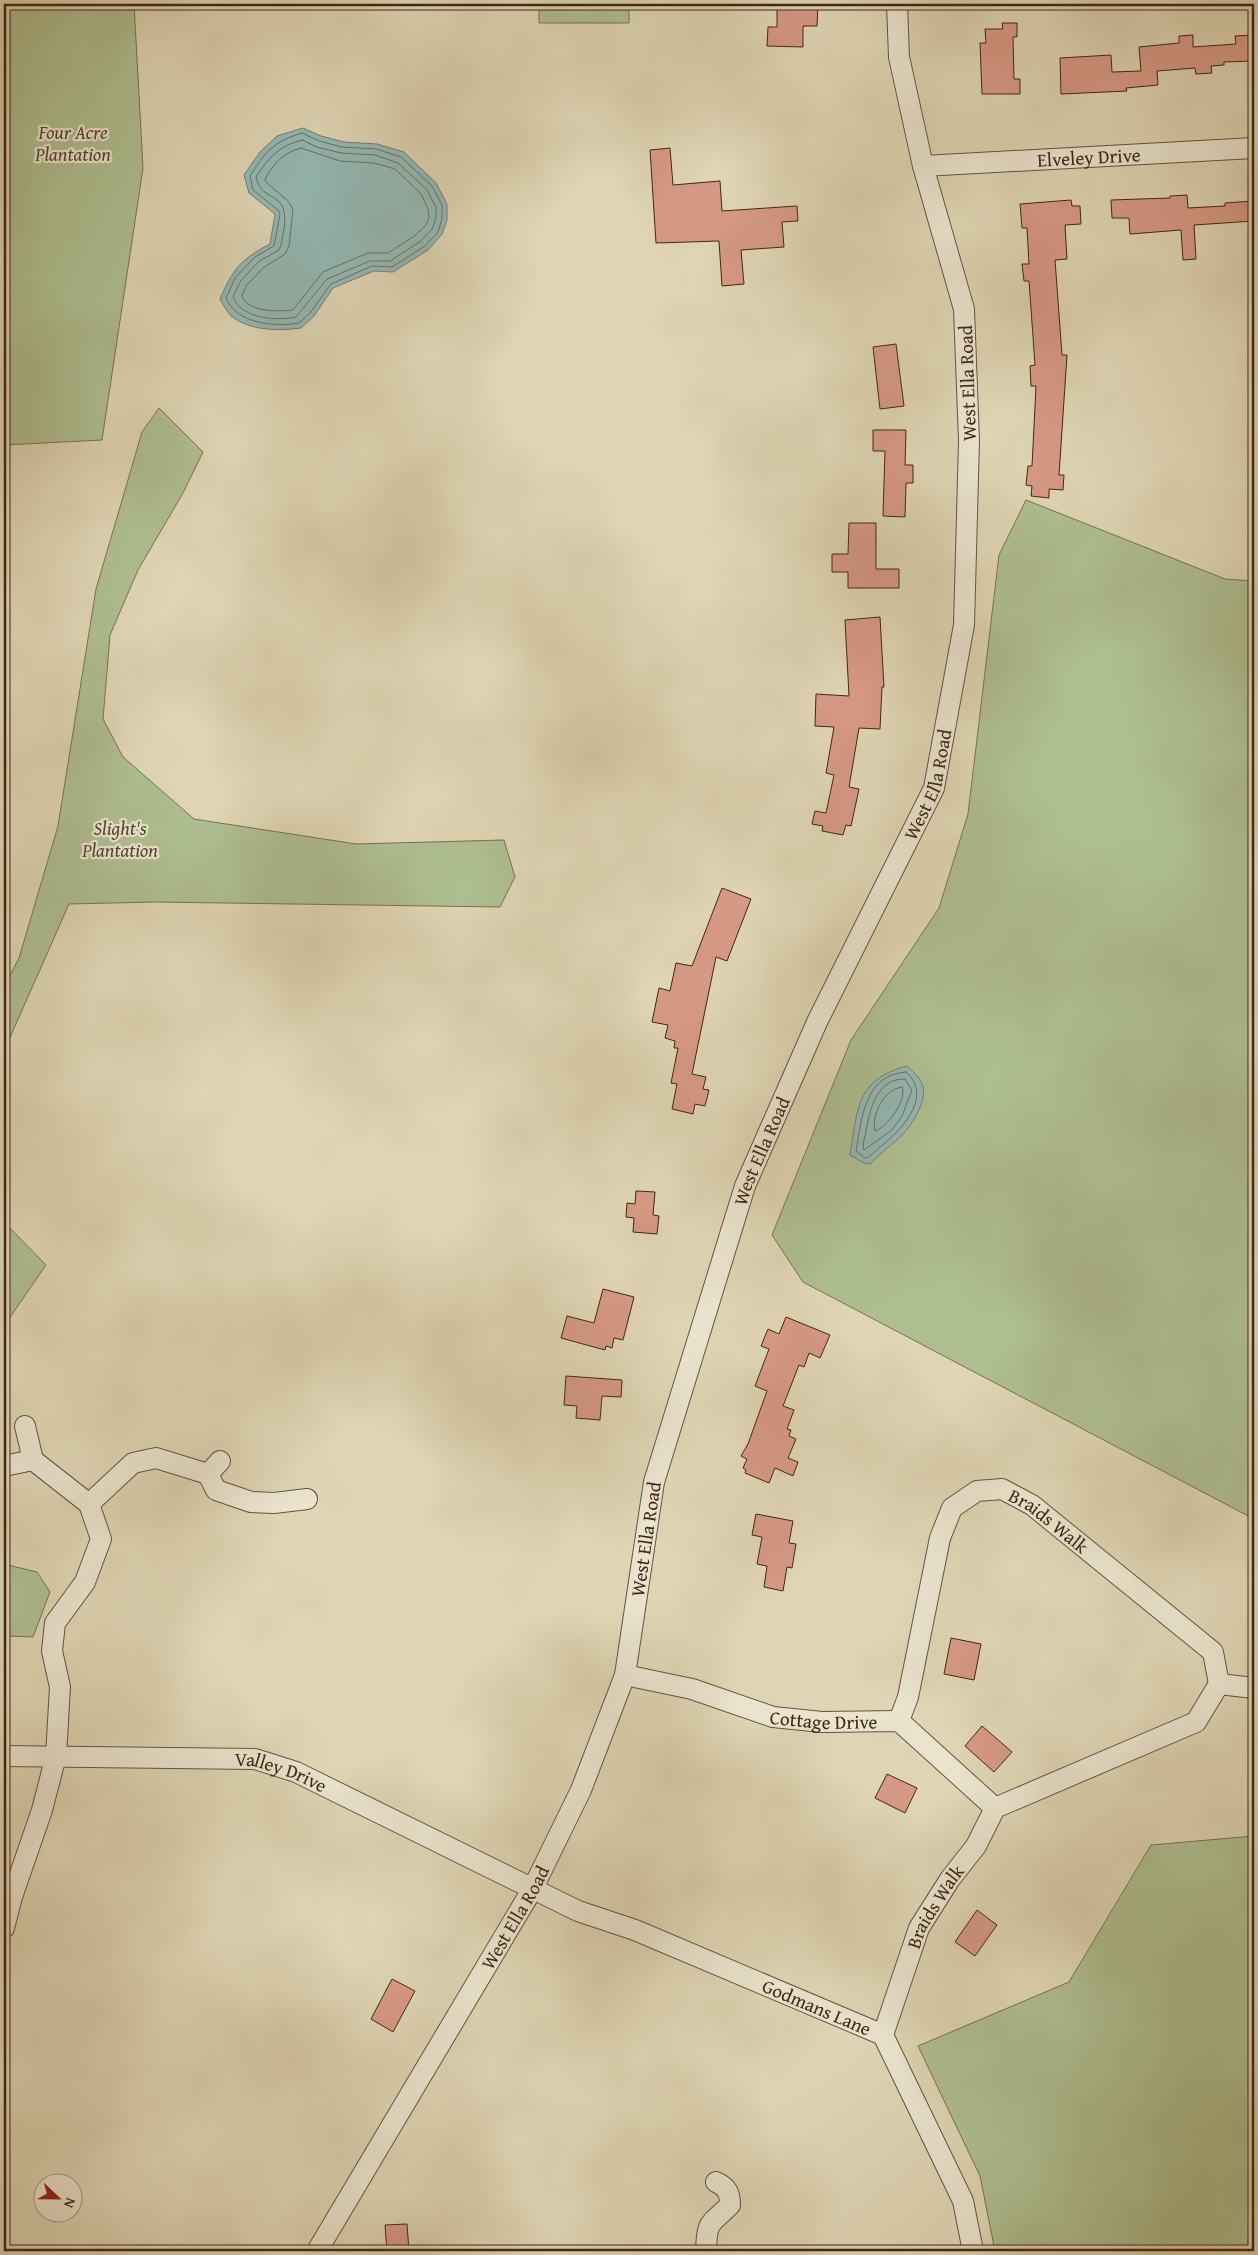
<svg xmlns="http://www.w3.org/2000/svg" width="1258" height="2255" viewBox="0 0 1258 2255" font-family="'Gentium Book Plus',serif">
	<style>
		.green { fill: #aebe90; stroke: #777254 }
		.water { fill: #94b8b3; stroke: #727e75 }
		.lines { fill: none; stroke-linecap: round; stroke-linejoin: round }
		.shore { stroke: #6a7065; stroke-width: 1 }
		.building { fill: #d69985; stroke: #402717 }
		.minor-casing { stroke: #68523e; stroke-width: 22 }
		.minor { stroke: #eae4ce; stroke-width: 20 }
		.labels { text-anchor: middle; dominant-baseline: central; stroke-width: 4.5; stroke-linejoin: round; paint-order: stroke }
		.park-label { font-size: 19px; font-style: italic; fill: #56452f; stroke: #eae4ce }
		.street-label { font-size: 19px; fill: #402717; stroke: #eae4ce }
	</style>
	<rect width="100%" height="100%" fill="#dfd5b4"/>
	<filter id="stains"><feTurbulence type="fractalNoise" baseFrequency=".004" numOctaves="4"/><feColorMatrix values="0 0 0 0 .2 0 0 0 0 .09 0 0 0 0 .02 0 0 0 .5 -.17"/></filter>
	<radialGradient id="worn" r=".72"><stop offset=".6" stop-color="#630" stop-opacity="0"/><stop offset="1" stop-color="#630" stop-opacity=".3"/></radialGradient>
	<path class="green" d="M4 4H134L143 168 102 440 4 445Z
		M539 4H629V23H539Z
		M159 408 203 452 183 493 138 570 110 635 103 719 123 757 194 819 356 844 504 840 515 877 500 907 155 902 69 904 4 1051V987L19 958 58 826 96 589 142 432Z
		M1026 500 1225 579 1254 581V1519L803 1282 772 1235 851 1040 939 908 968 814 999 555Z
		M4 1222 46 1265 4 1326Z
		M4 1564 37 1572 50 1592 33 1637 4 1636Z
		M1254 1836V2251H995L980 2176 918 2046 1069 1982 1151 1845Z"/>
	<path class="water" d="M303 128 321 136 344 142 377 144 404 152 436 183 447 204V220L442 234 428 250 393 272 374 271 333 288 314 316 301 328C279 331 250 331 231 316 227 312 223 304 220 299 233 269 241 259 270 244L275 214 249 193 244 175 260 152 277 136Z
		M907 1066C913 1072 921 1078 923 1087 927 1102 910 1128 899 1138 889 1147 879 1154 870 1164L864 1163 850 1155C858 1109 855 1080 907 1066Z"/>
	<g class="lines">
		<path class="shore" d="M302 133 319 141 342 147 376 149 401 157 432 186 442 205V219L438 232 425 246 392 267 372 266 331 284 310 313 299 323C274 327 237 324 226 298L235 278 255 257 274 246 280 214 278 210 253 190 250 176C265 152 274 141 302 133Z
			M302 140 317 147 341 153 375 155 398 163 427 190 436 207V218L432 229 421 241 390 261H370L327 279 296 317C277 321 241 319 233 297L240 282 258 262 279 250C282 244 282 237 284 230 290 188 262 205 256 177 268 158 280 145 302 140Z
			M301 148 340 161 374 163 395 169 421 194 428 209 429 217 426 225 416 235 388 253H368L323 272 293 310C279 312 247 312 242 296L246 286 263 268 285 254 289 246 293 209 288 201 266 182 265 179C274 163 283 153 301 148Z
			M906 1072C934 1096 901 1131 880 1147 875 1150 871 1157 865 1158L856 1151C862 1118 864 1075 906 1072Z
			M905 1079 912 1090 902 1116 892 1130 864 1150C862 1144 865 1137 866 1131 870 1109 877 1078 905 1079Z
			M902 1087C908 1099 887 1128 875 1131 871 1115 884 1089 902 1087Z"/>
	</g>
	<path class="building" d="M777 4H818L817 26H803V47L767 46 768 27H777Z
		M1002 23H1017V37H1013L1014 79H1020V94H982L980 43H986L985 29H1003Z
		M1193 35V47L1236 44 1235 36 1254 35V61L1224 62V65L1211 66 1212 73 1196 74 1195 68 1157 71 1158 85 1126 88 1127 91 1061 94 1060 58 1111 55 1112 72 1141 71 1139 47 1179 43V36Z
		M670 148 673 185 720 181 722 211 797 206 798 221 782 222 784 247 741 250 744 284 722 286 719 241 656 243 650 150Z
		M1187 195 1188 208 1225 206V203L1254 201V221L1194 225 1196 259 1183 260 1181 230 1130 234 1129 218H1112L1111 200 1170 198V196Z
		M1071 200 1072 206H1080L1081 224 1065 225 1067 259 1055 260 1062 355H1067L1059 475H1064L1063 490 1049 489V498L1031 496 1032 486 1026 485 1028 466H1032L1036 386H1031L1030 366 1035 365 1029 281H1024L1022 264H1029L1027 228H1022L1020 204Z
		M896 344 904 406 880 409 873 347Z
		M873 430H906L905 465H913V483H906L905 517 883 516 885 451H873Z
		M849 523H876V569H899V588H848V572H832V554H848Z
		M880 617 884 687H882L880 729 859 728 849 787 859 789 851 826 846 825 843 835 822 831 823 826 812 824 815 811 826 813 834 775 826 773 834 727 815 726 816 694 849 696 845 620Z
		M722 888 751 899 727 961 716 957 692 1074 706 1077 703 1089 709 1090 705 1106 695 1104 693 1114 672 1109 677 1084 671 1083 678 1048H674L675 1041 665 1038 668 1025 652 1022 659 988 670 991 676 963 692 966Z
		M636 1191 655 1192 653 1215 659 1216 657 1234 633 1232 634 1218 626 1217 627 1203 635 1204Z
		M603 1289 634 1297 623 1340 614 1338 612 1348 606 1346 605 1350 561 1338 567 1316 594 1323Z
		M786 1317 830 1335 820 1358 809 1353 804 1367 799 1365 783 1406 794 1410 787 1429 791 1430 789 1436 796 1439 788 1458 798 1462 793 1476 775 1468 769 1483 745 1473 746 1470 743 1468 747 1459 741 1456 748 1444 767 1391 755 1386 769 1349 761 1346 768 1329 779 1334Z
		M566 1376 622 1380 621 1397 602 1396 600 1420 576 1418 577 1406 564 1405Z
		M756 1514 793 1521 789 1543 796 1544 792 1568 787 1567 783 1591 764 1587 767 1566 757 1564 762 1537 752 1535Z
		M951 1638 981 1644 974 1680 944 1674Z
		M982 1726 1012 1752 994 1772 965 1746Z
		M887 1774 917 1788 905 1813 875 1798Z
		M977 1910 997 1925 975 1956 955 1942Z
		M392 1979 415 1991 393 2032 371 2019Z
		M407 2224 409 2251H387L385 2225Z"/>
	<g class="lines">
		<defs>
			<g id="minor">
				<path id="s1" d="M923 166 1254 148"/>
				<path d="M220 1461 208 1474 216 1490 251 1502 274 1503 307 1499"/>
				<path d="M4 1466 33 1460"/>
				<path d="M89 1504 133 1463 156 1458 208 1474"/>
				<path id="s2" d="M625 1675 692 1689 773 1717 822 1722 899 1721 995 1808"/>
				<path id="s3" d="M899 1721 908 1697 940 1538 952 1508 977 1491 1002 1489 1032 1505 1213 1652 1219 1684"/>
				<path id="s4" d="M4 1756 255 1759 296 1772 578 1911 635 1930 883 2035 963 2201 973 2251"/>
				<path d="M4 1928 12 1897 42 1810 56 1756 60 1687 52 1651 55 1623 85 1582 101 1539 89 1504 33 1460 25 1426"/>
				<path id="s5" d="M883 2035 919 1928 950 1879 976 1846 995 1808 1196 1722 1219 1684 1254 1688"/>
				<path id="s6" d="M317 2251 533 1888 581 1790 625 1675 654 1482 745 1186 817 1022 934 788 964 625 969 441 964 309 923 166 899 57 897 4"/>
				<path d="M706 2251C707 2220 709 2226 730 2205 730 2193 727 2187 716 2182"/>
			</g>
		</defs>
		<use href="#minor" class="minor-casing"/>
		<use href="#minor" class="minor"/>
	</g>
	<g class="labels">
		<g class="park-label">
			<text x="73" y="132">Four Acre<tspan x="73" dy="22">Plantation</tspan></text>
			<text x="120" y="828">Slight's<tspan x="120" dy="22">Plantation</tspan></text>
		</g>
		<g class="street-label">
			<text stroke="none"><textPath href="#s1" startOffset="166">Elveley Drive</textPath></text>
			<text transform="translate(967 383) rotate(-92)">West Ella Road</text>
			<text stroke="none"><textPath href="#s6" startOffset="1602">West Ella Road</textPath></text>
			<text stroke="none"><textPath href="#s6" startOffset="1198">West Ella Road</textPath></text>
			<text stroke="none"><textPath href="#s3" startOffset="332">Braids Walk</textPath></text>
			<text stroke="none"><textPath href="#s6" startOffset="792">West Ella Road</textPath></text>
			<text stroke="none"><textPath href="#s2" startOffset="205">Cottage Drive</textPath></text>
			<text stroke="none"><textPath href="#s4" startOffset="279">Valley Drive</textPath></text>
			<text stroke="none"><textPath href="#s5" startOffset="139">Braids Walk</textPath></text>
			<text stroke="none"><textPath href="#s6" startOffset="388">West Ella Road</textPath></text>
			<text stroke="none"><textPath href="#s4" startOffset="866">Godmans Lane</textPath></text>
		</g>
	</g>
	<rect width="1258" height="2255" fill="none" stroke="#dfd5b4" stroke-width="20"/>
	<rect x="5" y="5" width="1248" height="2245" fill="none" stroke="#402717" stroke-width="2.5"/>
	<rect x="10" y="10" width="1238" height="2235" fill="none" stroke="#402717"/>
	<g transform="translate(58 2198) rotate(112)"><circle r="24" fill="#eae4ce" stroke="#a69885"/>
	<path d="M0-4L9 19L0 12L-9 19Z" fill="#8f2418"/>
	<text y="-8" font-size="14" font-weight="bold" text-anchor="middle" fill="#402717">N</text>
	</g>
	<rect width="100%" height="100%" filter="url(#stains)"/>
	<rect width="100%" height="100%" fill="url(#worn)"/>
</svg>
